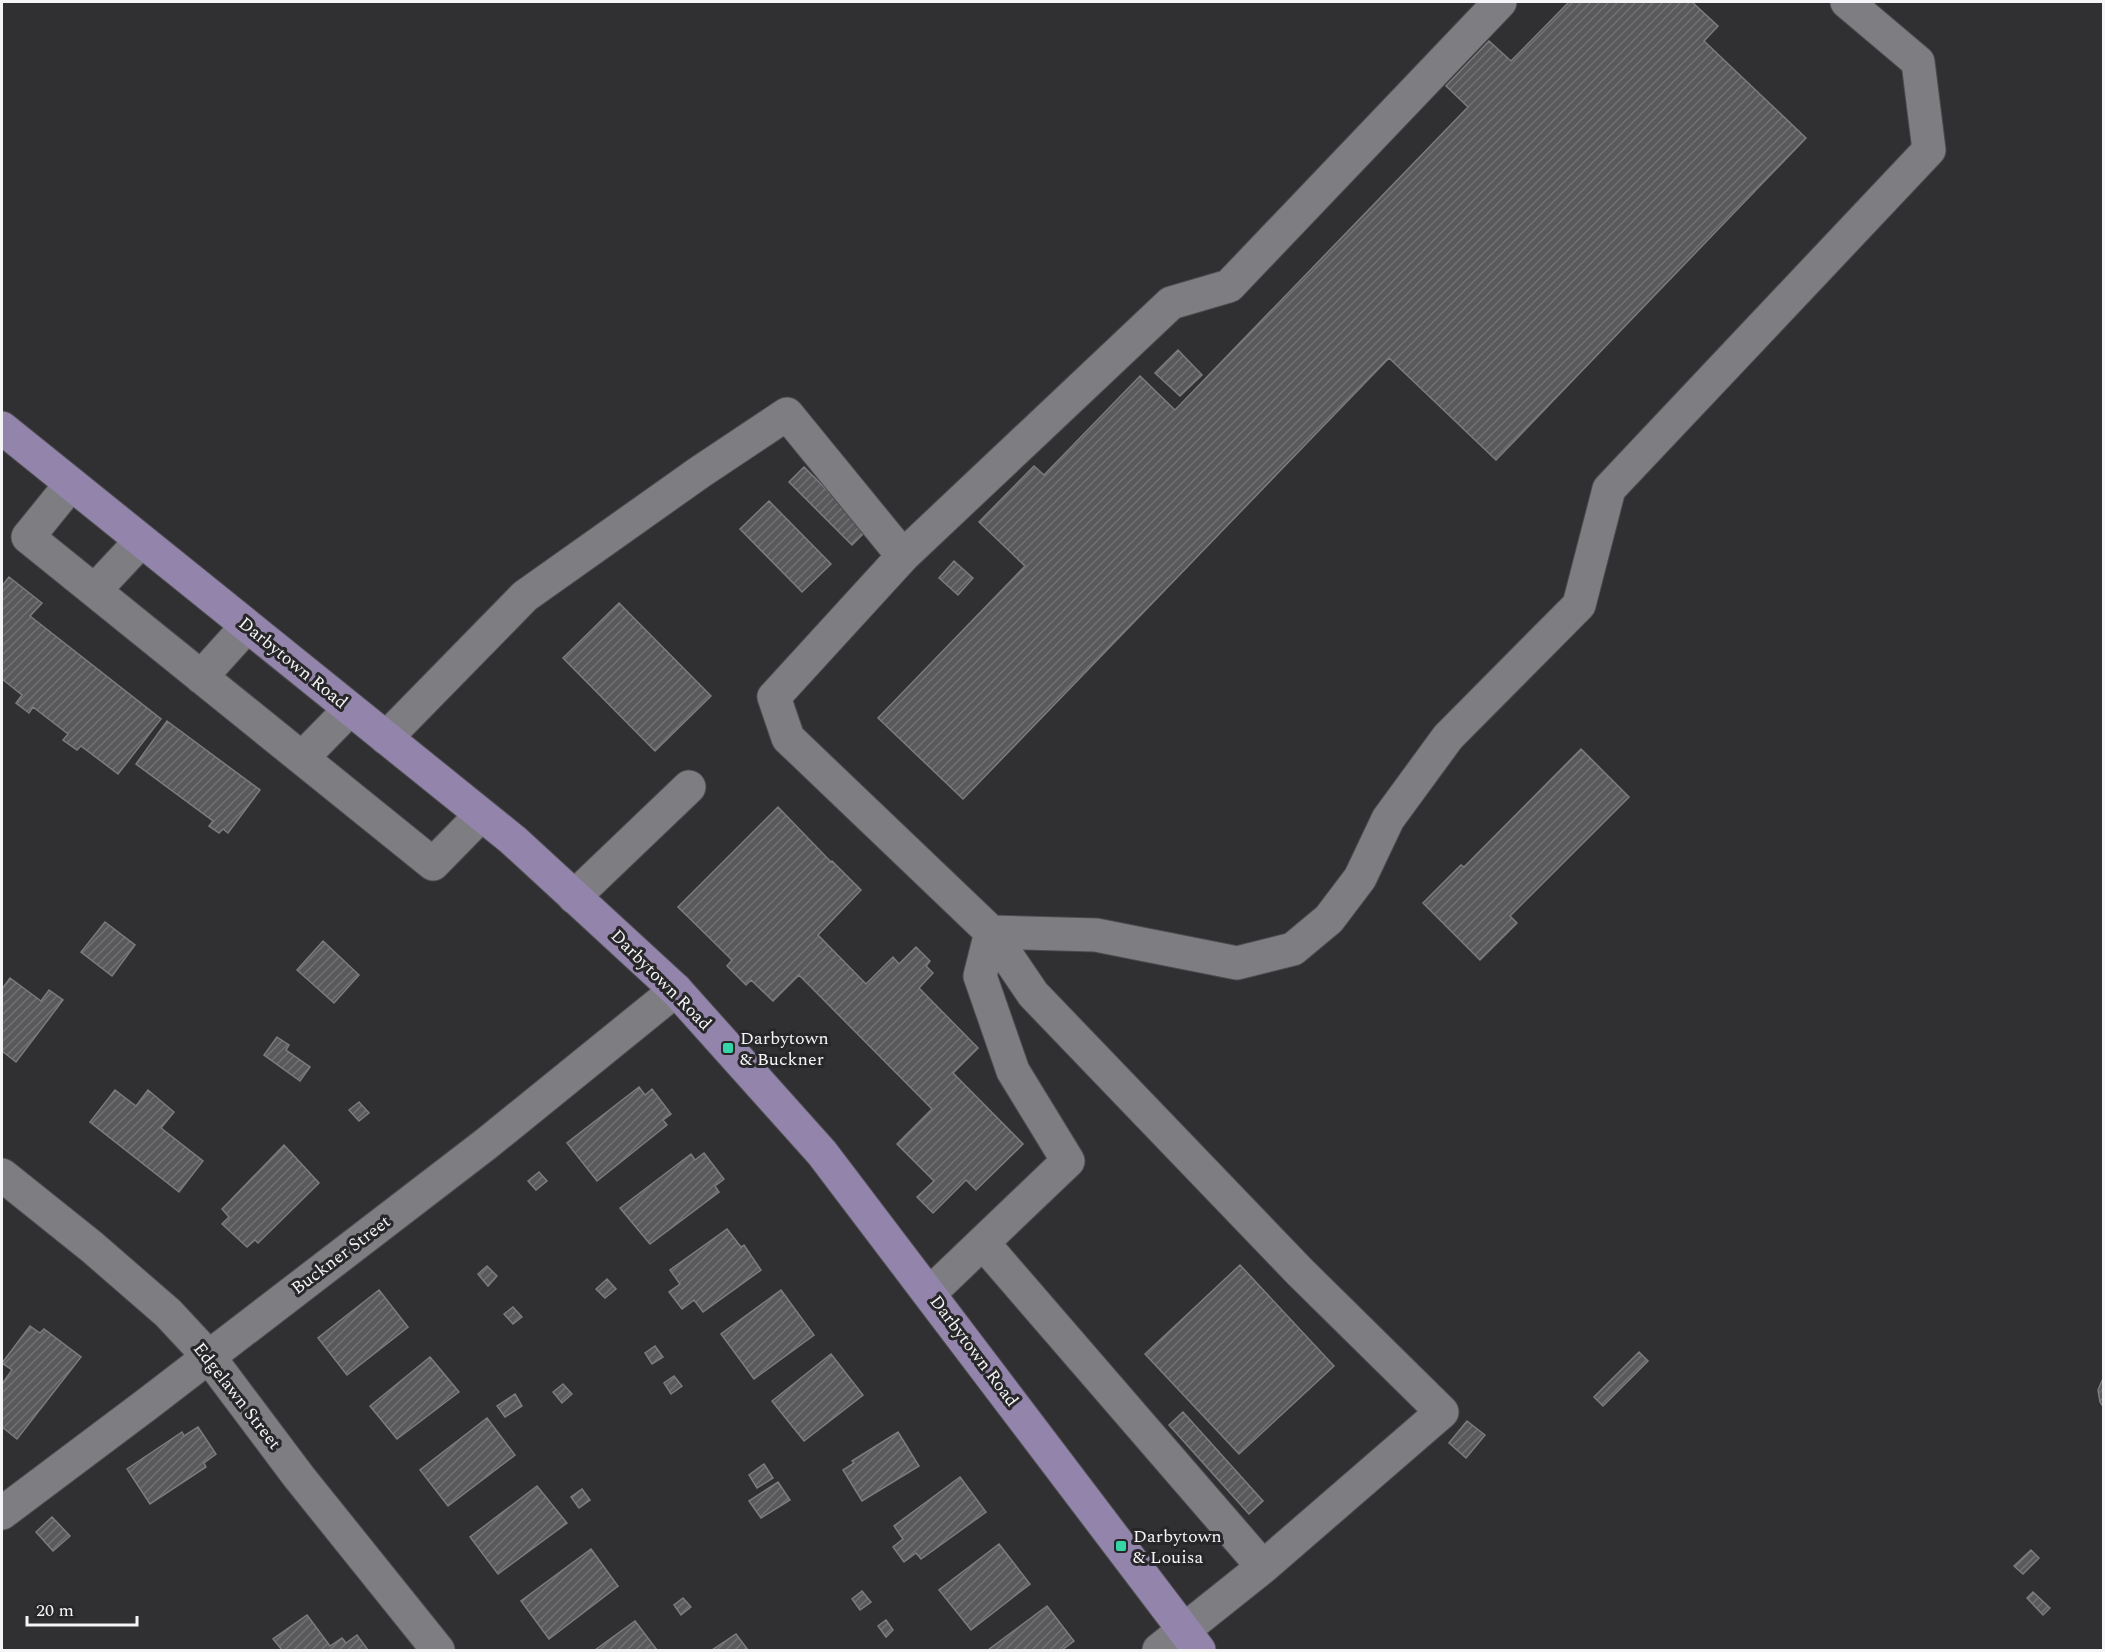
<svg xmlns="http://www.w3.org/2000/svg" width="2105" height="1652" viewBox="0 0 2105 1652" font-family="Spectral,serif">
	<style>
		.building { fill: url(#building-hatch); stroke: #7c7b7e; stroke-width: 1.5 }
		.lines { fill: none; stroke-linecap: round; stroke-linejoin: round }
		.minor-casing { stroke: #4d4d4f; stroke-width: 35 }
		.major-casing { stroke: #4d4d4f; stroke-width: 35 }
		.minor { stroke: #7e7d81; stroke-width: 33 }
		.major { stroke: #9384ac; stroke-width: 33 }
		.poi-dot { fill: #36d4a7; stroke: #272628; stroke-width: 2 }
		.labels { text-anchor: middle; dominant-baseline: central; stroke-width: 6; stroke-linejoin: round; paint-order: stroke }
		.street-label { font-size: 18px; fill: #f5f4f6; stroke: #272628 }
		.poi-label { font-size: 18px; fill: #f5f4f6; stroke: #272628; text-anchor: start }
	</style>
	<defs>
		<pattern id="building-hatch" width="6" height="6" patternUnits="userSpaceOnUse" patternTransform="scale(1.5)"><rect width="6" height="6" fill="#59585b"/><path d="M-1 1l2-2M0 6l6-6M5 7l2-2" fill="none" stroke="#717173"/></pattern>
	</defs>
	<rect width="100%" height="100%" fill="#302f32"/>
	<path class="building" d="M1569 2H1692L1718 26 1704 41 1806 138 1496 460 1389 358 963 799 878 718 1025 566 979 522 1034 466 1044 475 1140 376 1175 410 1468 107 1446 86 1489 41 1511 61Z
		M1178 350 1202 375 1180 396 1155 373Z
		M804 467 867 530 852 545 789 482Z
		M769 501 831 564 802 592 740 529Z
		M954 561 973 578 958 595 939 578Z
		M9 577 42 603 30 616 161 719 118 774 81 746 77 750 63 740 68 734 33 707 29 713 16 703 22 695 2 679V586Z
		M619 603 711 696 655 751 563 658Z
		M167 721 260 790 228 833 223 829 219 833 209 826 213 821 136 764Z
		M1581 749 1629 797 1510 916 1517 923 1480 960 1423 903 1461 865 1464 867Z
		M778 807 831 862 832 861 861 890 818 935 866 984 893 957 899 964 916 947 930 961 926 966 933 973 919 988 978 1048 953 1073 1023 1144 976 1190 966 1180 933 1213 917 1197 934 1181 897 1144 932 1109 799 975 773 1001 751 980 746 985 727 966 732 960 678 907Z
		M105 922 135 945 112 976 81 952Z
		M323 941 359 975 334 1003 297 970Z
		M10 978 41 1001 49 990 63 1000 16 1062 2 1051V989Z
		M277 1037 289 1045 286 1050 310 1067 300 1081 264 1055Z
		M639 1087 645 1095 652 1089 671 1114 663 1120 667 1125 597 1181 567 1143Z
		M115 1090 136 1106 148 1090 174 1112 161 1128 203 1161 179 1192 90 1122Z
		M359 1102 369 1113 359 1121 349 1110Z
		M284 1145 319 1183 258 1243 255 1240 247 1247 222 1224 229 1217 222 1209Z
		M704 1153 724 1179 715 1186 719 1192 650 1244 620 1208 691 1154 695 1160Z
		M539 1172 547 1181 536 1190 528 1181Z
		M727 1229 741 1247 744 1245 761 1270 703 1312 694 1300 682 1309 669 1292 680 1284 670 1270Z
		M1240 1265 1334 1366 1239 1454 1145 1354Z
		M487 1266 497 1276 488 1286 478 1274Z
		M607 1279 616 1289 605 1298 596 1289Z
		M379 1290 408 1327 347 1375 318 1338Z
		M781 1290 814 1335 754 1379 721 1334Z
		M513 1307 522 1317 513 1324 504 1314Z
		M30 1326 40 1333 44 1329 81 1357 17 1439 2 1427V1384L12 1370 2 1363Z
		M655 1346 663 1357 652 1364 645 1353Z
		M1639 1352 1648 1361 1603 1406 1594 1397Z
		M831 1354 863 1395 804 1441 772 1401Z
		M430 1357 459 1392 397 1439 370 1406Z
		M674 1376 682 1386 671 1394 664 1383Z
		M2104 1376V1408L2100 1402 2098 1390Z
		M563 1384 572 1394 562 1403 553 1392Z
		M515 1394 522 1406 505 1417 497 1406Z
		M1183 1412 1263 1501 1249 1514 1169 1425Z
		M487 1418 515 1455 448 1506 420 1470Z
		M1467 1421 1485 1435 1466 1458 1449 1443Z
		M198 1427 216 1454 204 1463 206 1467 150 1504 127 1469 182 1432 184 1436Z
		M898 1432 919 1466 862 1501 843 1470 854 1463 852 1461Z
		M764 1464 773 1478 757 1488 749 1475Z
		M960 1477 986 1512 921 1559 916 1553 904 1562 893 1547 903 1539 894 1526Z
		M778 1482 790 1500 761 1518 749 1501Z
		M537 1486 567 1523 498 1574 470 1537Z
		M582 1489 590 1500 579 1508 571 1497Z
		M52 1517 70 1536 53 1551 36 1532Z
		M999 1544 1030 1584 971 1630 939 1590Z
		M591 1549 618 1586 549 1639 521 1601Z
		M2031 1550 2039 1558 2023 1574 2014 1566Z
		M862 1591 871 1602 860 1610 852 1599Z
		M2033 1592 2050 1608 2043 1615 2027 1598Z
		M683 1598 691 1607 681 1615 674 1605Z
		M1047 1606 1074 1641 1062 1650H988Z
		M307 1615 330 1646 342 1638 346 1643 357 1635 368 1650H282L273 1639Z
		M886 1620 893 1630 886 1637 878 1626Z
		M635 1621 657 1650H595Z
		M736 1634 748 1650H712Z"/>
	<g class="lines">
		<defs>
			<path id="minor" d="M71 484 28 537 433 864 481 815
				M903 556 774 697 788 738 991 932 980 976 1013 1071 1068 1161 930 1293
				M95 590 141 541
				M201 677 247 626
				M386 738 525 596 700 472 787 414 903 556 1171 303 1229 286 1500 2
				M302 758 350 709
				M574 897 689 787
				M991 932 1096 935 1237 963 1293 949 1329 919 1360 878 1388 819 1448 737 1579 605 1609 489 1929 150 1918 62 1847 2
				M991 932 1033 994 1300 1272 1442 1412 1263 1567
				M2 1175 92 1247 168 1313 209 1357 299 1477 438 1650
				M983 1243 1263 1567 1159 1650
				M2 1513 146 1405 486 1144 676 990"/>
			<path id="major" d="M2 428 513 840 676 990 822 1153 1199 1650"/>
		</defs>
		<use href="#minor" class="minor-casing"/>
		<use href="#major" class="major-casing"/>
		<use href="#minor" class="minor"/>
		<use href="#major" class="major"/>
	</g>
	<g class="poi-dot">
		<rect x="722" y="1042" width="12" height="12" rx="3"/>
		<rect x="1115" y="1540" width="12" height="12" rx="3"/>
	</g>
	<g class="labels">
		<g class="street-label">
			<text transform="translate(293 663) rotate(39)">Darbytown Road</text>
			<text transform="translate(661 980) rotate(45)">Darbytown Road</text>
			<text transform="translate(341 1255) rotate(-37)">Buckner Street</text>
			<text transform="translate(974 1351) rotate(53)">Darbytown Road</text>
			<text transform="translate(237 1396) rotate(52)">Edgelawn Street</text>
		</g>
		<g class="poi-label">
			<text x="740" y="1038">Darbytown<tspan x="740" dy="21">&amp; Buckner</tspan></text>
			<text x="1133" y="1536">Darbytown<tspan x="1133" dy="21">&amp; Louisa</tspan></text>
		</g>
	</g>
	<rect width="2105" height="1652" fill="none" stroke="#f5f4f6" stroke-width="6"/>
	<path d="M27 1616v9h110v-9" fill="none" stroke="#f5f4f6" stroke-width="3"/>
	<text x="36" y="1616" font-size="18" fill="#f5f4f6" stroke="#272628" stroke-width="4.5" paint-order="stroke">20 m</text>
</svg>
